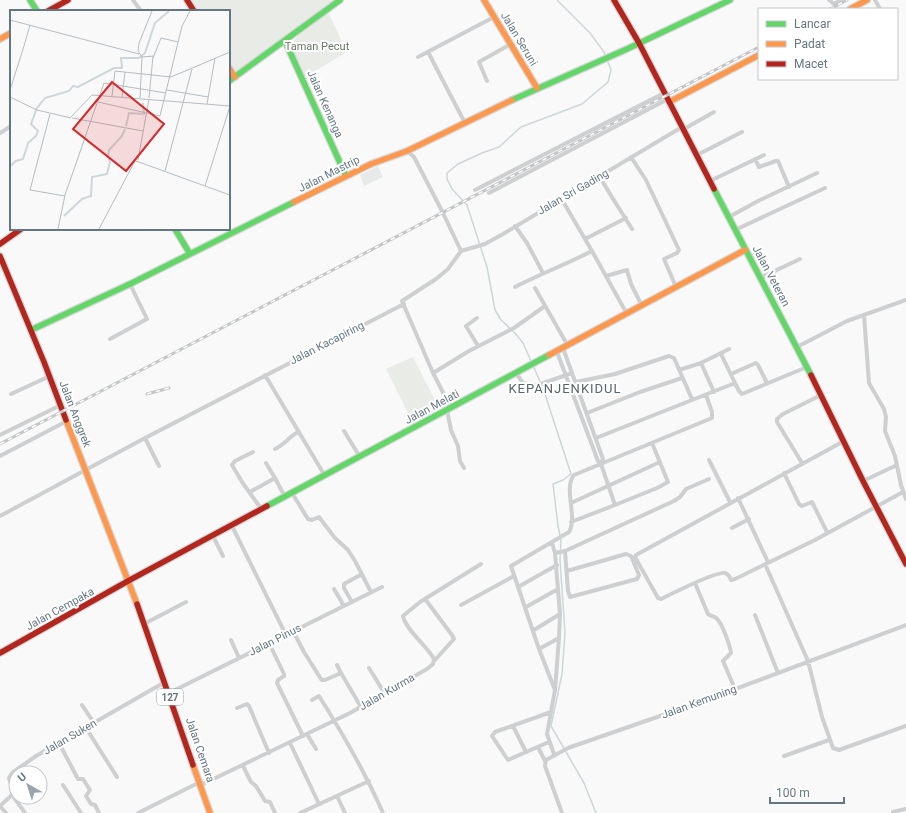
<svg xmlns="http://www.w3.org/2000/svg" width="906" height="813" viewBox="0 0 906 813" font-family="Roboto,sans-serif">
	<style>
		.built { fill: #e8e9e9 }
		.green { fill: #e8ebe6 }
		.lines { fill: none; stroke-linecap: round; stroke-linejoin: round }
		.stream { stroke: #ced6d9; stroke-width: 1.5 }
		.fast-casing { stroke: #d5d6d7; stroke-width: 8 }
		.slow-casing { stroke: #d5d6d7; stroke-width: 8 }
		.jam-casing { stroke: #d5d6d7; stroke-width: 8 }
		.street { stroke: #cecfd0; stroke-width: 4 }
		.fast { stroke: #63d668; stroke-width: 5.5 }
		.slow { stroke: #ff974d; stroke-width: 5.5 }
		.jam { stroke: #b3261e; stroke-width: 5.5 }
		.rail-casing { stroke: #c3c5c6; stroke-width: 3 }
		.rail { stroke: #fff; stroke-width: 1.5; stroke-dasharray: 4.5; stroke-linecap: butt }
		.labels { text-anchor: middle; dominant-baseline: central; stroke-width: 4; stroke-linejoin: round; paint-order: stroke }
		.shield { fill: #fff; stroke: #939fa8; stroke-width: 1 }
		.shield-label { font-size: 10px; font-weight: bold; fill: #657683 }
		.street-label { font-size: 11px; fill: #657683; stroke: #fff }
		.park-label { font-size: 11px; fill: #687a64; stroke: #fff }
		.quarter-label { font-size: 13px; letter-spacing: 1px; fill: #57646e; stroke: #fff }
		.inset-river { fill: none; stroke: #ced6d9; stroke-width: 2 }
		.inset-road { fill: none; stroke: #b5bdc3; stroke-width: 1 }
		.view { fill: #d62828; fill-opacity: 0.15; stroke: #d62828; stroke-width: 2 }
		.inset-edge { fill: none; stroke: #657683; stroke-width: 2 }
	</style>
	<rect width="100%" height="100%" fill="#f9f9f9"/>
	<path class="built" d="M378 166 383 177 364 186 360 175Z"/>
	<path class="green" d="M188 0H333L334 2 235 75 229 65V11H195Z
		M328 12 347 52 305 77 293 50V42L301 32Z
		M413 357 438 406 412 421 386 369Z"/>
	<g class="lines">
		<path class="stream" d="M557 0 590 33 604 52 611 70 608 82 582 104 521 127 499 147 482 153 458 164 447 173V179L452 189 467 205 487 267 495 310 501 320 515 333 523 343 543 388 571 474 563 480 553 484 558 526 561 540 560 560 565 633 562 674 551 726 584 783 596 813"/>
		<defs>
			<path id="fast" d="M30 0 37 11
				M285 41 346 176
				M229 81 340 0
				M512 100 627 49 730 0
				M714 189 811 375
				M175 229 190 254
				M31 330 130 284 294 202
				M267 506 549 355"/>
			<path id="slow" d="M484 0 537 88
				M850 9 867 0
				M0 39 11 33
				M229 68 235 77
				M669 102 759 55
				M294 202 371 164 407 151 512 100
				M549 355 745 250
				M66 420 137 604
				M193 765 210 813"/>
			<path id="jam" d="M187 0 194 11
				M614 0 639 43 714 189
				M48 11 68 0
				M0 244 21 229
				M0 256 44 362 66 420
				M811 375 863 481 906 564
				M128 581 267 506
				M137 604 193 765
				M0 653 128 581"/>
		</defs>
		<use href="#fast" class="fast-casing"/>
		<use href="#slow" class="slow-casing"/>
		<use href="#jam" class="jam-casing"/>
		<path class="street" d="M133 0 141 11
			M829 0 834 4 841 0
			M875 0 880 9
			M428 52 465 123
			M418 57 494 17
			M487 81 479 62 511 44
			M684 129 714 112
			M0 133 11 126
			M407 151 414 157 443 213 461 251 448 269 436 279 402 301 433 373 451 408
			M697 155 742 132
			M631 157 646 180 679 250 677 253 664 259 676 287
			M755 159 759 167 776 161H778L789 187
			M600 177C610 195 621 211 632 229
			M710 181 764 155
			M475 190 664 93
			M489 193 668 99
			M561 198 592 251 627 314
			M729 217 758 201 817 173
			M515 226 527 243 543 273
			M735 230 825 188
			M585 239 626 218
			M461 251 485 244 503 234 682 127
			M606 276 627 270 631 284 642 306
			M760 278 800 259
			M515 287C540 274 567 264 592 251
			M535 288 568 346
			M864 315 869 383 884 409 886 417 885 431 895 456 901 485 906 499
			M477 318 466 326 478 346
			M110 339 147 319 130 284
			M797 347 847 321 906 300
			M563 348 603 459 601 463
			M557 352 598 461 601 464 615 505 571 522
			M721 354 735 383
			M701 363 714 392
			M679 370 701 363 729 349
			M433 373 469 351 514 328 545 306
			M516 373 523 383 535 386 572 373
			M731 374 756 363 758 365 767 383
			M265 375 325 476
			M576 382 615 374 669 356 674 358 692 399
			M11 394 50 376
			M447 410 451 430 458 446 460 461 464 468
			M587 413 640 392 682 378
			M344 431 360 457
			M0 435 61 405
			M145 438 159 466
			M596 438 735 383 739 391 742 394 807 367
			M844 441 636 555 635 557 658 598 661 599C671 594 717 571 725 573 728 574 730 577 731 580L735 579 815 540 903 492
			M275 449C285 444 289 437 298 432
			M253 452 235 461 232 465 242 482 262 510
			M0 456 67 421
			M709 460 730 502
			M802 463 777 422V419L783 414 821 395
			M784 473 799 504 802 506 812 502 827 532
			M275 478 285 497
			M863 481 897 465
			M250 492 275 478 266 463
			M292 493 308 519 312 520 319 517 335 538 348 550 355 561 371 592
			M738 498 768 562
			M571 503 660 462
			M615 505 657 488 668 482 652 443
			M0 516 145 438 404 304
			M232 526 286 635
			M732 528 749 519
			M213 536 223 556
			M552 543 555 553
			M565 551 568 591 570 597 637 579 639 575 631 556 626 554 567 571
			M765 564 808 661 822 717 833 748 839 750 906 726
			M695 583 708 614C710 616 714 616 716 618 722 622 730 646 731 653L723 661 735 689
			M518 587 557 565
			M334 589 344 606
			M425 599 452 635 454 639 434 661
			M352 602 344 588V584L362 574
			M461 605 514 576
			M526 607 558 589
			M755 615 778 673
			M144 624 186 602
			M534 630 560 614
			M293 631 304 652 321 679 322 680H325L341 673 361 707
			M231 640 239 658
			M269 643 284 674V676L278 680 277 683 303 736
			M539 649 559 638
			M337 665 341 673
			M369 668 385 694
			M555 690 539 649 511 566 569 532C578 516 563 489 574 475L712 418V412L706 395
			M169 693 382 587
			M312 700 319 696C343 734 365 772 383 813
			M82 705 94 723
			M237 708 247 704 249 706 269 753
			M513 726 526 752
			M86 728 117 777
			M307 734 316 749
			M549 742 508 760 492 736 495 732 551 712
			M59 743 78 779H83L90 790 86 796 91 804 95 805 99 813
			M290 743 319 804
			M538 747 545 761
			M554 754 547 734 555 690 559 638 560 614 555 553 565 551 674 501 680 497 686 489 709 479
			M784 756 829 740
			M243 766 251 782 256 786 265 801 270 802 275 813
			M63 785 81 813
			M201 785 350 713 427 669 433 664 434 659C428 647 405 629 403 616L420 602 481 564
			M13 796 25 813
			M337 796 345 813
			M0 806 14 793 9 778 12 773 36 756 165 682
			M0 806 6 813
			M893 812 906 809
			M138 813 200 782
			M300 813 369 781
			M562 813 545 766 546 760 568 748 706 700 906 625"/>
		<use href="#fast" class="fast"/>
		<use href="#slow" class="slow"/>
		<use href="#jam" class="jam"/>
		<defs>
			<path id="rail" d="M830 9 847 0
				M147 394 169 388
				M0 444 759 47"/>
		</defs>
		<use href="#rail" class="rail-casing"/>
		<use href="#rail" class="rail"/>
	</g>
	<g class="labels">
		<rect class="shield" x="157" y="689" width="26" height="16" rx="3"/>
		<g class="shield-label">
			<text x="170" y="697">127</text>
		</g>
		<g class="street-label">
			<text transform="translate(519 39) rotate(59)">Jalan Seruni</text>
			<text transform="translate(325 104) rotate(66)">Jalan Kenanga</text>
			<text transform="translate(329 174) rotate(-27)">Jalan Mastrip</text>
			<text transform="translate(573 192) rotate(-30)">Jalan Sri Gading</text>
			<text transform="translate(771 276) rotate(62)">Jalan Veteran</text>
			<text transform="translate(327 343) rotate(-27)">Jalan Kacapiring</text>
			<text transform="translate(432 407) rotate(-28)">Jalan Melati</text>
			<text transform="translate(75 414) rotate(69)">Jalan Anggrek</text>
			<text transform="translate(60 609) rotate(-29)">Jalan Cempaka</text>
			<text transform="translate(275 640) rotate(-27)">Jalan Pinus</text>
			<text transform="translate(387 692) rotate(-30)">Jalan Kurma</text>
			<text transform="translate(699 702) rotate(-20)">Jalan Kemuning</text>
			<text transform="translate(70 737) rotate(-30)">Jalan Suken</text>
			<text transform="translate(200 750) rotate(71)">Jalan Cemara</text>
		</g>
		<g class="park-label">
			<text x="317" y="46">Taman Pecut</text>
		</g>
		<g class="quarter-label">
			<text x="565" y="388">KEPANJENKIDUL</text>
		</g>
	</g>
	<g transform="translate(10 10)">
		<rect width="220" height="220" fill="#f9f9f9"/>
		<path class="inset-river" d="M116 116 119 103 134 104 133 93M0 156 6 151 13 149 18 133 26 126 28 121 21 114 27 98 35 88 59 81 63 76 68 77 104 58H112L111 48H129L135 43 145 13 159 1M54 206 72 189 81 186 82 167 97 164 100 152 98 147 99 140 112 126 115 119"/>
		<path class="inset-road" d="M0 10 129 44M14 36 20 15M132 47 128 41 129 33 142 1M132 47 144 46M143 48 151 28 168 32M0 80 14 36M157 80 198 87M102 86 105 61 161 67 220 42M0 87 27 100 61 108M112 87 115 62M130 88 132 47M139 88 143 46M88 92 150 106 172 16 180 1M197 94 205 48M40 104 20 180 55 186M61 107 82 85 220 96M62 108 133 121M128 150 139 89M126 151 195 176 220 96M155 161 182 59M195 176 220 185M48 219 55 185 94 73 156 83M89 219 126 149"/>
		<path class="view" d="M102 72 154 114 116 161 63 119Z"/>
		<rect width="220" height="220" class="inset-edge"/>
	</g>
	<rect x="758" y="8" width="140" height="72" fill="#ffffff" stroke="#c1c8cd"/>
	<rect x="766" y="21" width="20" height="6" fill="#63d668" stroke="#c1c8cd"/>
	<text x="794" y="28" font-size="12" fill="#657683">Lancar</text>
	<rect x="766" y="41" width="20" height="6" fill="#ff974d" stroke="#c1c8cd"/>
	<text x="794" y="48" font-size="12" fill="#657683">Padat</text>
	<rect x="766" y="61" width="20" height="6" fill="#b3261e" stroke="#c1c8cd"/>
	<text x="794" y="68" font-size="12" fill="#657683">Macet</text>
	<g transform="translate(28 785) rotate(321)"><circle r="19" fill="#ffffff" stroke="#c1c8cd"/>
	<path d="M0-3L7 15L0 10L-7 15Z" fill="#99a4ac"/>
	<text y="-6" font-size="11" font-weight="bold" text-anchor="middle" fill="#657683">U</text>
	</g>
	<path d="M770 797v6h74v-6" fill="none" stroke="#657683" stroke-width="2"/>
	<text x="776" y="797" font-size="12" fill="#657683" stroke="#ffffff" stroke-width="3" paint-order="stroke">100 m</text>
</svg>
